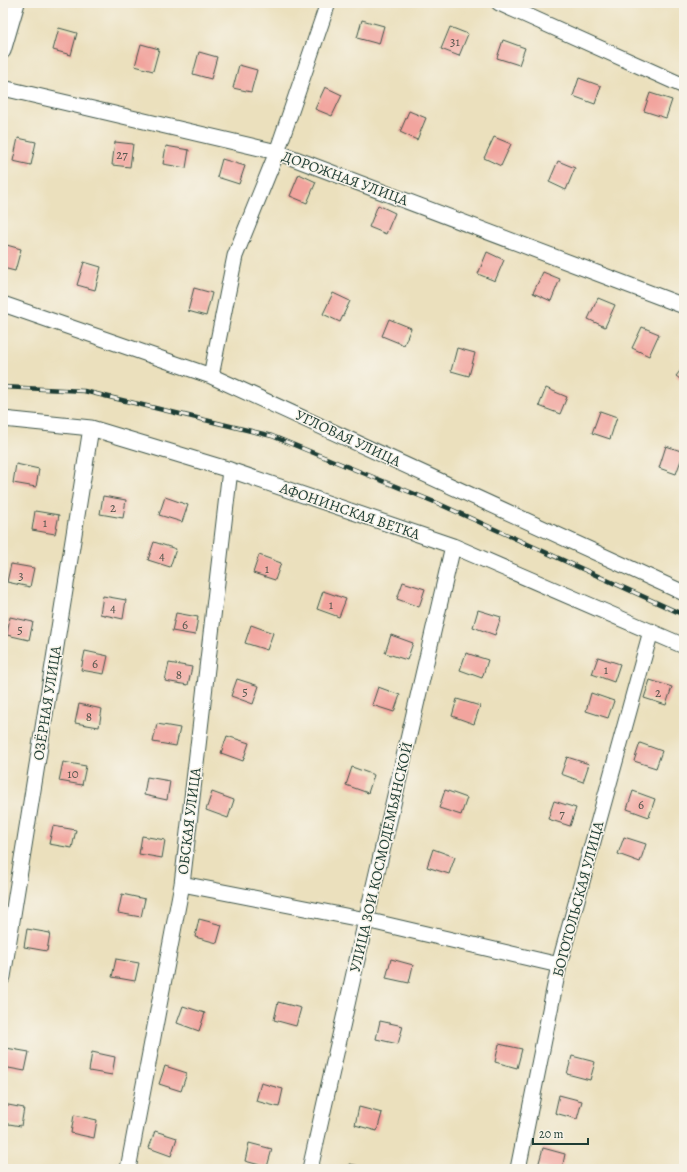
<svg xmlns="http://www.w3.org/2000/svg" width="687" height="1172" viewBox="0 0 687 1172" font-family="Alegreya,serif">
	<style>
		.building { fill: #f2a49e }
		.lines { fill: none; stroke-linecap: round; stroke-linejoin: round }
		.minor-casing { stroke: #3e5549; stroke-width: 17 }
		.minor { stroke: #fff; stroke-width: 15 }
		.rail-casing { stroke: #1f3d34; stroke-width: 4.5 }
		.rail { stroke: #f7f3e8; stroke-width: 3; stroke-dasharray: 9; stroke-linecap: butt }
		.labels { text-anchor: middle; dominant-baseline: central; stroke-width: 3; stroke-linejoin: round; paint-order: stroke }
		.number-label { font-size: 13px; fill: #54574e }
		.street-label { font-size: 15px; fill: #1f3d34; stroke: #f7f3e8 }
	</style>
	<rect width="100%" height="100%" fill="#f7f3e8"/>
	<filter id="ink" filterUnits="userSpaceOnUse"><feTurbulence type="fractalNoise" baseFrequency=".025" numOctaves="2"/><feDisplacementMap in="SourceGraphic" scale="8" xChannelSelector="R" yChannelSelector="G"/><feConvolveMatrix kernelMatrix="1 2 1 2 8 2 1 2 1" color-interpolation-filters="sRGB"/></filter>
	<filter id="wash" filterUnits="userSpaceOnUse"><feTurbulence type="fractalNoise" baseFrequency=".012" numOctaves="4" result="noise"/><feDisplacementMap in="SourceGraphic" scale="16" xChannelSelector="R" yChannelSelector="G"/><feGaussianBlur stdDeviation="0.9" result="paint"/><feColorMatrix in="noise" values="0 0 0 0 0 0 0 0 0 0 0 0 0 0 0 0 0 1.4 0 .05"/><feComposite in="paint" operator="in"/></filter>
	<g filter="url(#wash)">
		<rect width="100%" height="100%" fill="#ebe0bd"/>
		<g id="blocks">
			<path class="building" d="M362 20 384 26 379 44 357 38Z
				M450 27 468 34 459 56 441 49Z
				M59 28 77 33 71 55 53 50Z
				M503 40 525 48 519 65 497 58Z
				M141 44 159 49 153 71 135 66Z
				M199 52 217 57 211 79 193 74Z
				M239 65 257 70 251 92 233 88Z
				M579 78 601 86 595 104 573 96Z
				M325 87 342 95 332 116 315 109Z
				M650 93 672 100 666 118 644 111Z
				M409 111 426 118 417 140 400 132Z
				M494 137 511 144 501 166 484 158Z
				M18 138 36 142 31 165 13 161Z
				M115 142 133 144 130 167 112 165Z
				M166 146 189 150 186 168 163 164Z
				M222 159 245 166 239 184 217 177Z
				M558 161 575 168 566 190 549 182Z
				M299 174 316 182 307 203 290 196Z
				M378 205 395 213 386 234 369 227Z
				M3 244 21 249 15 271 3 268Z
				M487 252 504 260 495 281 478 274Z
				M84 262 101 267 95 290 77 285Z
				M543 272 560 279 551 301 533 293Z
				M194 288 212 293 206 316 188 311Z
				M333 293 350 301 340 322 323 314Z
				M598 298 615 305 605 327 588 319Z
				M389 319 411 328 404 345 382 336Z
				M642 327 659 334 649 356 632 348Z
				M457 348 475 353 469 376 451 371Z
				M684 366V382L676 376Z
				M546 388 567 397 560 414 539 406Z
				M600 411 617 417 610 439 592 433Z
				M666 446 684 452 676 474 659 468Z
				M16 464 39 469 36 487 13 483Z
				M103 496 126 500 123 518 100 514Z
				M165 497 188 505 182 522 159 515Z
				M35 511 59 515 55 534 32 530Z
				M154 542 176 549 170 567 148 560Z
				M259 555 281 563 275 580 253 573Z
				M11 564 34 568 30 587 7 582Z
				M403 582 425 589 419 607 397 599Z
				M323 591 346 599 339 617 317 609Z
				M103 596 126 600 123 619 100 614Z
				M478 610 501 617 495 635 473 627Z
				M176 613 198 617 195 635 172 631Z
				M10 617 33 622 29 640 7 635Z
				M251 625 273 633 267 650 245 643Z
				M391 635 413 643 407 660 385 653Z
				M85 651 108 656 104 674 81 670Z
				M466 653 488 660 482 678 460 670Z
				M598 657 620 664 614 682 592 674Z
				M169 663 192 667 188 685 165 681Z
				M237 679 259 686 253 704 231 696Z
				M650 680 672 687 666 705 644 698Z
				M378 687 400 695 394 712 372 705Z
				M591 693 614 701 608 718 586 711Z
				M457 699 480 706 474 724 452 716Z
				M79 704 102 709 99 727 75 723Z
				M157 724 180 728 176 746 153 742Z
				M227 736 249 743 243 761 221 753Z
				M640 743 662 751 656 768 634 761Z
				M567 757 589 764 583 782 561 774Z
				M63 762 86 766 82 785 59 781Z
				M352 767 374 775 368 793 346 785Z
				M147 777 170 781 167 800 144 795Z
				M445 790 467 798 461 815 439 808Z
				M633 791 655 799 649 817 627 809Z
				M212 792 234 800 228 818 206 810Z
				M554 801 576 808 570 826 548 819Z
				M53 826 76 830 72 848 49 844Z
				M142 836 165 840 162 858 139 854Z
				M624 837 646 844 640 862 618 854Z
				M433 849 455 857 449 874 427 867Z
				M122 894 145 899 141 917 118 913Z
				M199 919 222 925 217 943 195 937Z
				M27 929 50 933 47 951 24 947Z
				M116 959 139 963 135 981 112 977Z
				M391 959 413 965 409 983 386 978Z
				M278 1002 301 1008 296 1026 274 1020Z
				M183 1006 205 1013 199 1031 177 1023Z
				M380 1021 403 1026 398 1044 376 1039Z
				M499 1044 522 1049 517 1068 495 1062Z
				M6 1048 29 1052 25 1071 3 1067Z
				M92 1052 115 1057 112 1075 89 1071Z
				M572 1056 595 1062 590 1080 567 1074Z
				M165 1066 187 1073 181 1091 159 1084Z
				M261 1083 283 1089 279 1107 256 1101Z
				M559 1095 582 1101 577 1119 555 1113Z
				M3 1104 24 1108 21 1126 3 1123Z
				M359 1107 382 1113 377 1131 355 1125Z
				M74 1115 97 1120 94 1138 71 1133Z
				M155 1131 177 1138 171 1156 149 1148Z
				M249 1143 272 1149 267 1167 245 1161Z
				M543 1148 565 1154 562 1169H549L538 1166Z
				M350 1164 369 1168V1169H349Z"/>
		</g>
	</g>
	<g filter="url(#ink)">
		<use href="#blocks" fill-opacity="0" stroke="#3e5549" stroke-width="1"/>
		<g class="lines">
			<defs>
				<path id="minor" d="M499 3 684 86
					M3 51 17 3
					M3 88 277 152 684 306
					M3 304 211 376 684 593
					M211 376 235 256 277 152 328 3
					M3 419 91 428 230 470 453 546 684 646
					M182 884 366 920 559 965
					M3 977 91 428
					M128 1169 182 884 230 470
					M310 1169 366 920 453 546
					M518 1169 559 965 651 631"/>
			</defs>
			<use href="#minor" class="minor-casing"/>
			<use href="#minor" class="minor"/>
			<defs>
				<path id="rail" d="M3 387 84 391 272 436 437 503 684 615"/>
			</defs>
			<use href="#rail" class="rail-casing"/>
			<use href="#rail" class="rail"/>
		</g>
	</g>
	<g class="labels">
		<g class="number-label">
			<text x="455" y="41">31</text>
			<text x="122" y="154">27</text>
			<text x="113" y="507">2</text>
			<text x="45" y="522">1</text>
			<text x="162" y="555">4</text>
			<text x="267" y="568">1</text>
			<text x="21" y="575">3</text>
			<text x="331" y="604">1</text>
			<text x="113" y="607">4</text>
			<text x="185" y="624">6</text>
			<text x="20" y="629">5</text>
			<text x="95" y="663">6</text>
			<text x="606" y="669">1</text>
			<text x="179" y="674">8</text>
			<text x="245" y="691">5</text>
			<text x="658" y="692">2</text>
			<text x="89" y="716">8</text>
			<text x="73" y="773">10</text>
			<text x="641" y="804">6</text>
			<text x="562" y="813">7</text>
		</g>
		<g class="street-label">
			<text transform="translate(345 178) rotate(20)">ДОРОЖНАЯ УЛИЦА</text>
			<text transform="translate(348 438) rotate(25)">УГЛОВАЯ УЛИЦА</text>
			<text transform="translate(350 511) rotate(19)">АФОНИНСКАЯ ВЕТКА</text>
			<text transform="translate(47 703) rotate(-81)">ОЗЁРНАЯ УЛИЦА</text>
			<text transform="translate(189 821) rotate(-83)">ОБСКАЯ УЛИЦА</text>
			<text transform="translate(381 857) rotate(-77)">УЛИЦА ЗОИ КОСМОДЕМЬЯНСКОЙ</text>
			<text transform="translate(578 899) rotate(-75)">БОГОТОЛЬСКАЯ УЛИЦА</text>
		</g>
	</g>
	<rect width="687" height="1172" fill="none" stroke="#f7f3e8" stroke-width="16"/>
	<path d="M533 1138v6h55v-6" fill="none" stroke="#1f3d34" stroke-width="2"/>
	<text x="539" y="1138" font-size="12" fill="#1f3d34" stroke="#f7f3e8" stroke-width="3" paint-order="stroke">20 m</text>
</svg>
